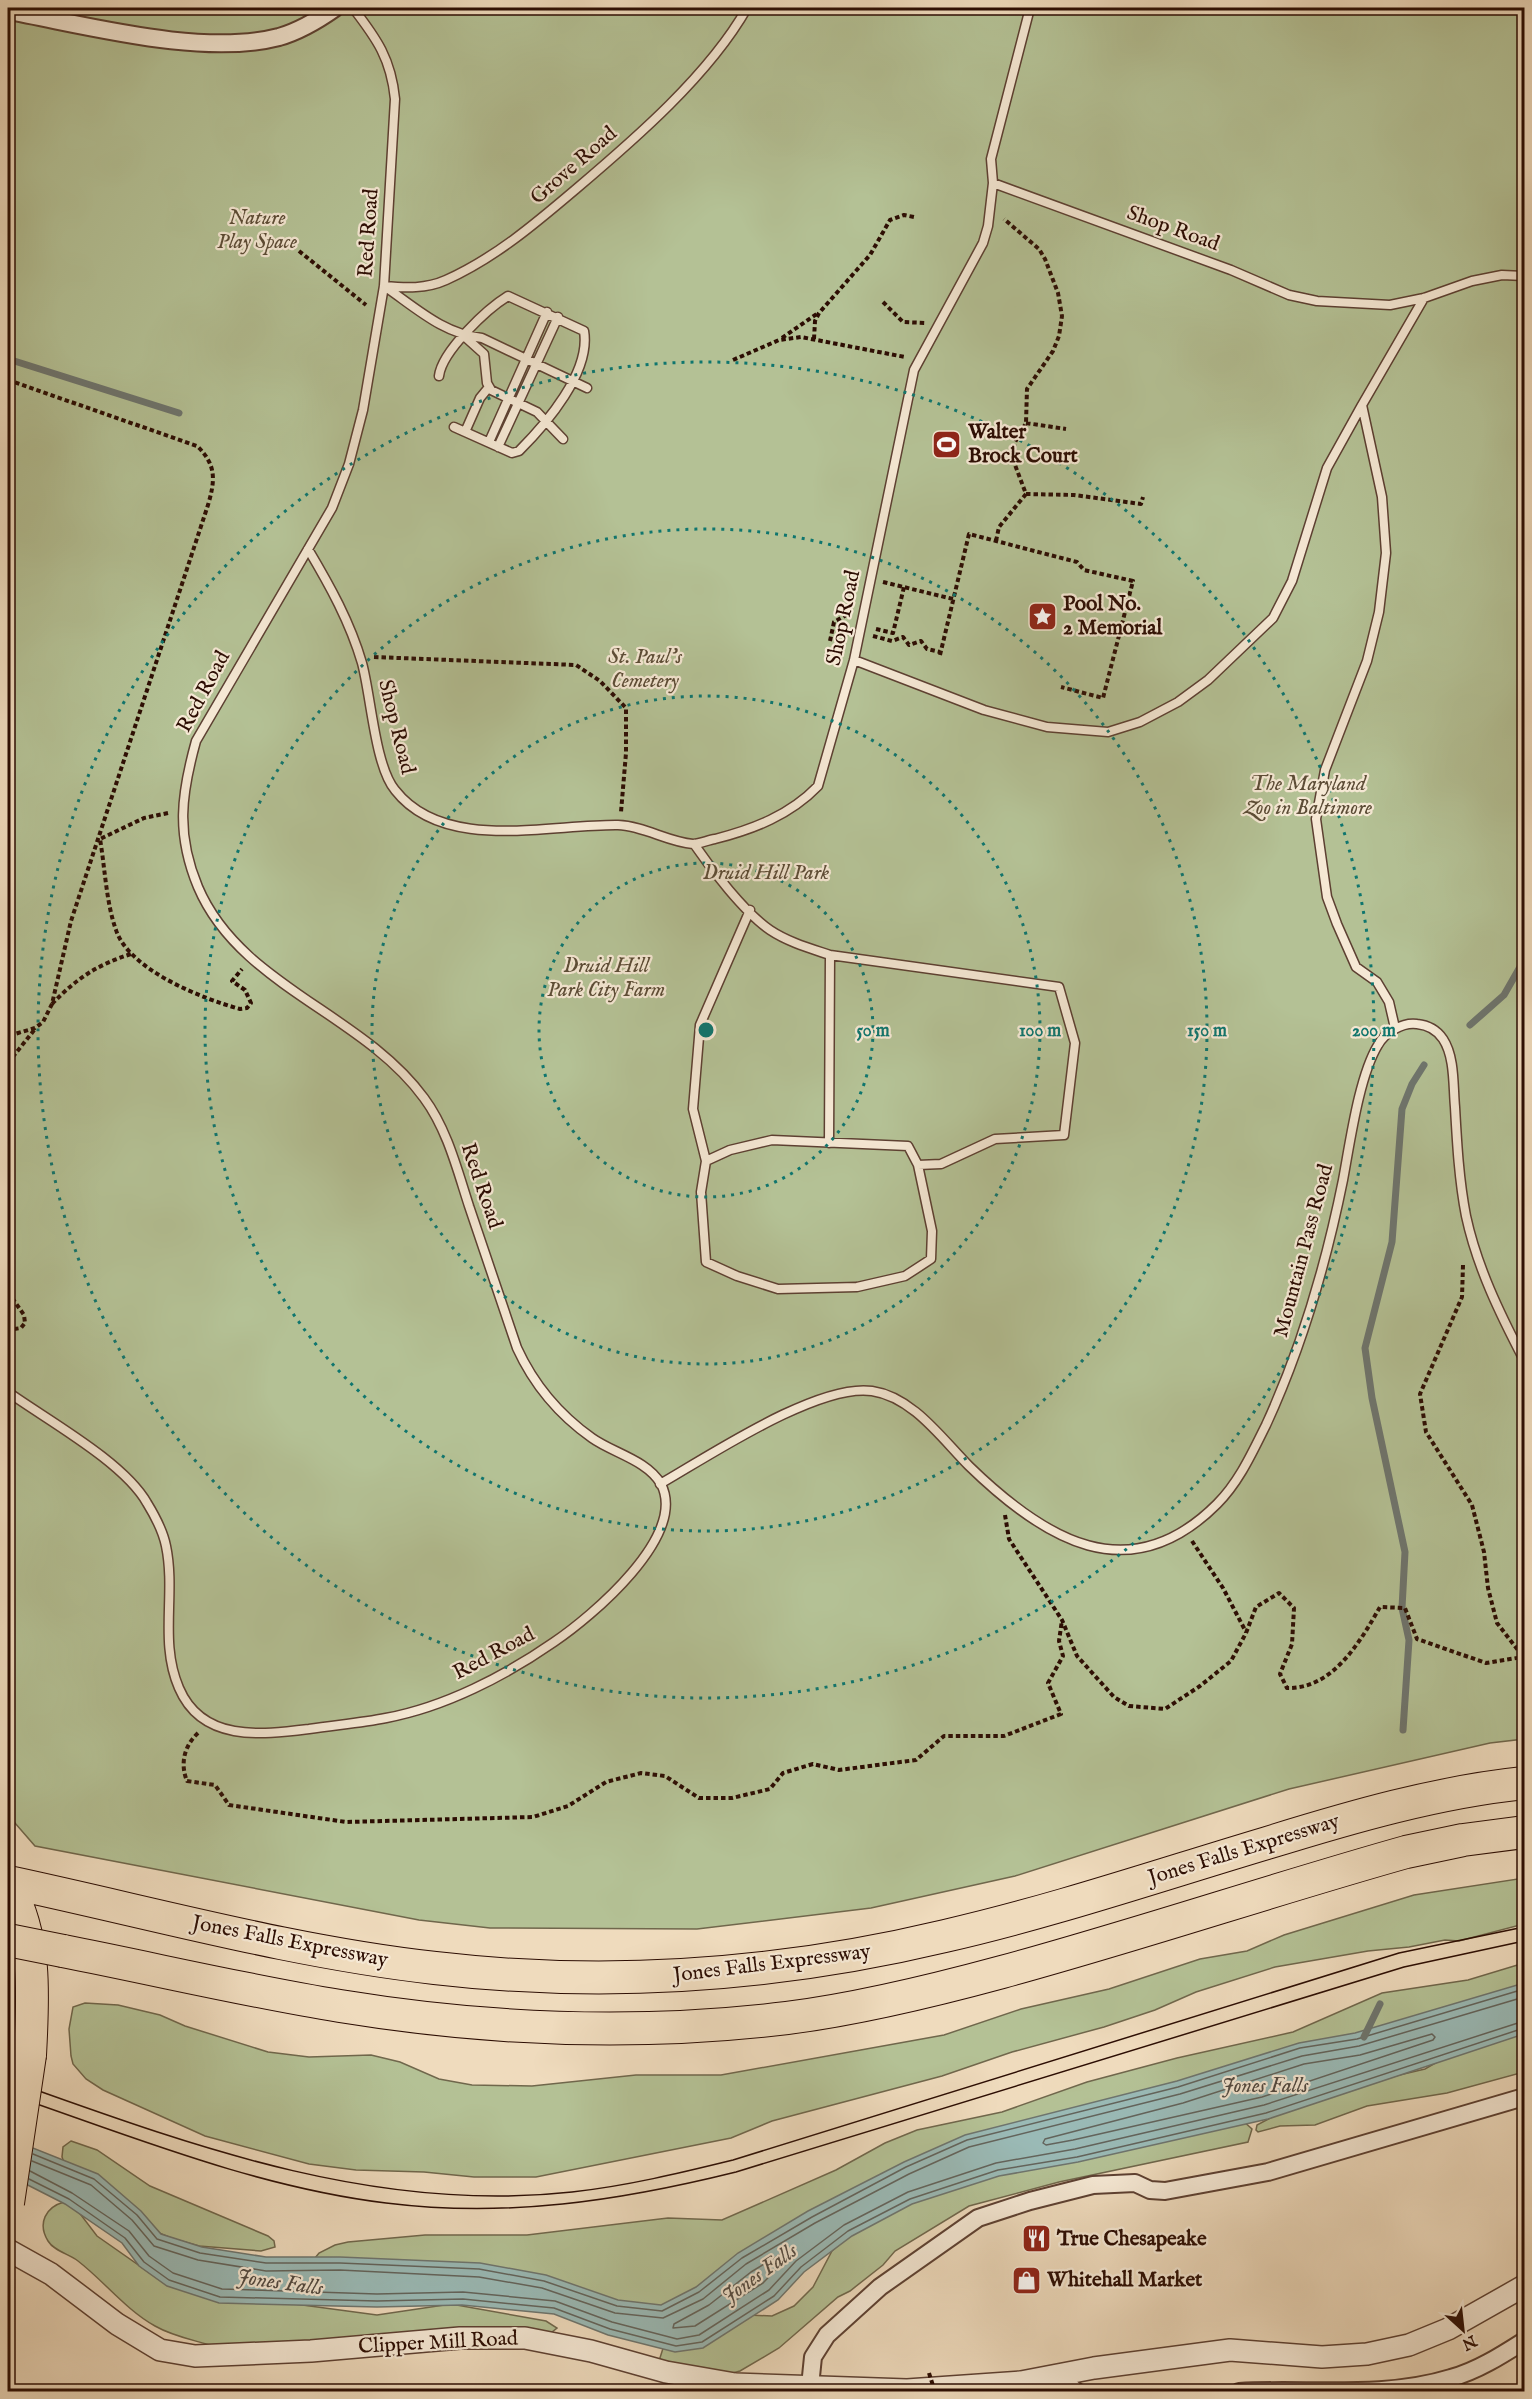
<svg xmlns="http://www.w3.org/2000/svg" width="1532" height="2399" viewBox="0 0 1532 2399" font-family="'IM FELL English',serif">
	<style>
		.green { fill: #b4c195; stroke: #70674c; stroke-width: 1.5 }
		.water { fill: #9abab6; stroke: #6e756e; stroke-width: 1.5 }
		.lines { fill: none; stroke-linecap: round; stroke-linejoin: round }
		.shore { stroke: #63645c; stroke-width: 1.5 }
		.stream { stroke: #6e756e; stroke-width: 7 }
		.service-casing { stroke: #5d4032; stroke-width: 11 }
		.minor-casing { stroke: #5d4032; stroke-width: 20 }
		.tertiary-casing { stroke: #5d4032; stroke-width: 24 }
		.motorway-casing { stroke: #2c0d03; stroke-width: 34 }
		.path { stroke: #2c0d03; stroke-width: 4; stroke-dasharray: 4.5 3; stroke-linecap: butt }
		.service { stroke: #f5e8d4; stroke-width: 8 }
		.minor { stroke: #f5e8d4; stroke-width: 16 }
		.tertiary { stroke: #f5e8d4; stroke-width: 21 }
		.motorway { stroke: #efdbbd; stroke-width: 32 }
		.tram { stroke: #2c0d03; stroke-width: 1.5 }
		.motorway-bridge-casing { stroke: #2c0d03; stroke-width: 34; stroke-linecap: butt }
		.path-bridge { stroke: #2c0d03; stroke-width: 4; stroke-dasharray: 4.5 3; stroke-linecap: butt }
		.motorway-bridge { stroke: #efdbbd; stroke-width: 32 }
		.ring { fill: none; stroke: #0f766e; stroke-width: 3; stroke-dasharray: 3 6 }
		.labels { text-anchor: middle; dominant-baseline: central; stroke-width: 4.5; stroke-linejoin: round; paint-order: stroke }
		.street-label { font-size: 21px; fill: #2c0d03; stroke: #f5e8d4 }
		.park-label { font-size: 21px; font-style: italic; fill: #5c4c36; stroke: #f5e8d4 }
		.poi-label { font-size: 21px; font-weight: bold; fill: #2c0d03; stroke: #f5e8d4; text-anchor: start }
		.water-label { font-size: 22px; font-style: italic; fill: #524a42; stroke: #f5e8d4 }
		.centre { fill: #0f766e; stroke: #f5e8d4; stroke-width: 3 }
		.ring-label { font-size: 18px; text-anchor: middle; font-weight: bold; fill: #0f766e; stroke: #f5e8d4; stroke-width: 4.5; stroke-linejoin: round; paint-order: stroke }
	</style>
	<rect width="100%" height="100%" fill="#efdbbd"/>
	<filter id="stains"><feTurbulence type="fractalNoise" baseFrequency=".00333" numOctaves="4"/><feColorMatrix values="0 0 0 0 .2 0 0 0 0 .09 0 0 0 0 .02 0 0 0 .5 -.17"/></filter>
	<radialGradient id="worn" r=".72"><stop offset=".6" stop-color="#630" stop-opacity="0"/><stop offset="1" stop-color="#630" stop-opacity=".3"/></radialGradient>
	<path class="green" d="M8 8H1524V1739L1490 1743 1289 1789 1015 1876 871 1908 697 1929 490 1928 419 1920 35 1846 8 1815Z
		M1524 1878V1924L1459 1941 1445 1940 1409 1947 1368 1951 1275 1967 1196 1992 1155 2010 1104 2027 1012 2052 942 2076 772 2121 731 2138 536 2177H474L424 2172 356 2170 309 2164 205 2136 103 2090 86 2079 73 2064 71 2056 69 2029 73 2007 85 2003 118 2005 160 2015 185 2026 268 2052 309 2057 371 2055 400 2062 439 2079 472 2085 532 2086 636 2075H721L944 2035 1021 2009 1109 1989 1200 1959 1247 1951 1284 1935 1414 1895Z
		M1524 1963V2009L1052 2134 691 2311 310 2264 319 2253 335 2245 348 2242 425 2235H527L668 2218 722 2220 836 2170 885 2143 917 2130 1002 2112 1087 2082 1177 2058 1293 2032 1382 1993 1468 1980Z
		M1518 2033 1524 2034V2072L1447 2093 1367 2106 1315 2125 1280 2126 1258 2132 1256 2130 1257 2125 1276 2115 1395 2076 1425 2069 1451 2054Z
		M1242 2120 1252 2129 1248 2142 1059 2182 969 2206 895 2251 883 2265 850 2291 838 2297 779 2348 740 2371 729 2374 659 2361 665 2342 748 2315 772 2316 794 2306 813 2287 832 2251 853 2232 934 2184Z
		M71 2141 97 2150 150 2186 268 2236 274 2241 275 2247 261 2251 199 2246 171 2238 157 2232 65 2165 62 2157 63 2147Z
		M64 2202 78 2211 97 2236 150 2273 229 2303 280 2302 377 2315 451 2304 546 2321 557 2328 552 2332 216 2347C195 2340 174 2337 155 2326 126 2310 104 2281 78 2261 69 2254 54 2251 48 2241 37 2223 46 2207 64 2202Z"/>
	<path class="water" d="M1524 1983V2034L1268 2119 1078 2162 999 2176 912 2204 852 2236 804 2272 778 2300 703 2348 675 2352 608 2335 554 2314 462 2305 377 2307 219 2303 167 2286 139 2266 122 2243 65 2204 8 2175V2138L98 2174 141 2211 161 2234 202 2247 266 2257H340L480 2263 546 2275 618 2300 661 2305 696 2287 738 2253 808 2211 904 2162 965 2135 1177 2081 1299 2043 1355 2033Z"/>
	<g class="lines">
		<path class="shore" d="M1432 2034 1435 2037 1433 2040 1262 2097 1073 2140 1046 2145 1043 2143 1045 2139 1183 2103 1304 2064 1360 2055Z
			M33 2154 94 2179 137 2215 157 2239 200 2253 266 2263H340L479 2269 544 2281 617 2306 662 2311 699 2292 742 2258 812 2217 906 2167 967 2140 1178 2087 1300 2048 1357 2039 1524 1989
			M32 2161 91 2185 132 2220 154 2246 198 2260 266 2271 340 2270 479 2277 542 2288 615 2313 663 2318 703 2299 746 2264 815 2223 909 2174 969 2147 1180 2094 1302 2056 1359 2046 1524 1997
			M30 2171 72 2193 129 2231 149 2256 173 2273 222 2289 377 2294 463 2292 555 2301 612 2322 677 2339 699 2335 769 2290 796 2261 844 2225 908 2192 996 2163 1075 2149 1264 2105 1524 2021
			M29 2179 69 2199 125 2238 144 2262 169 2280 220 2297 377 2301 463 2299 554 2308 610 2329 676 2346 702 2342 774 2296 801 2267 848 2231 910 2199 998 2170 1077 2157 1266 2113 1524 2028
			M784 2252 788 2257 763 2283 695 2326 673 2328 674 2324 709 2305 751 2272Z"/>
		<path class="stream" d="M8 359 179 413
			M1470 1025 1504 995 1524 960
			M1403 1730 1409 1640 1402 1608 1405 1552 1372 1398 1365 1348 1392 1242 1402 1109 1412 1084 1424 1065
			M1364 2037 1380 2004"/>
		<defs>
			<path id="service" d="M993 183 991 159 1030 8
				M384 286C406 288 426 289 446 280 495 258 536 223 576 189 635 139 709 75 747 8
				M384 286C415 307 443 334 482 338L587 388
				M464 336 484 354 487 383 491 390 537 412 563 439
				M439 376C442 351 487 309 508 296L584 331C591 372 546 424 519 451L512 453 454 427
				M465 432 480 398 489 387
				M489 442 547 312
				M498 447 558 317
				M308 549C330 586 350 622 362 663 371 696 375 766 395 790 444 853 549 824 618 825 644 826 668 842 693 844 700 844 708 840 715 839 754 829 790 815 818 786L854 660 914 370 983 243 988 226 993 183 1231 270 1289 295 1317 301 1390 305 1424 298 1472 281 1502 275 1524 276
				M854 660 984 710 1047 727 1108 732 1140 722 1178 702 1208 680 1273 618 1292 581 1327 468 1362 405
				M694 844C711 869 745 913 770 930 788 942 809 948 830 955L1059 987 1075 1043 1064 1135 995 1139 941 1164 918 1165 908 1146 772 1140 730 1150 706 1161 701 1192 706 1262 737 1276 778 1289 857 1287 905 1276 931 1259 932 1231 918 1165
				M1395 1028 1389 1002 1377 982 1356 967 1337 924 1327 897 1316 819 1325 770 1367 661 1379 612 1386 553 1382 497 1362 405 1424 298
				M829 1143 830 955
				M706 1161 693 1109 700 1025 750 910
				M8 1392C47 1420 124 1462 147 1503 155 1516 163 1531 166 1546 176 1594 159 1642 179 1688 202 1742 260 1735 309 1729 335 1725 361 1723 386 1718 445 1707 505 1676 554 1642 591 1617 688 1536 661 1484 647 1460 613 1453 592 1438 558 1414 534 1385 517 1348 501 1300 485 1253 469 1206 457 1169 447 1129 424 1098 362 1013 240 986 198 887 176 834 181 795 196 741L332 508 349 464 363 410 384 286 395 99C391 59 377 39 353 8
				M660 1484C709 1456 818 1383 872 1391 913 1397 942 1439 969 1466 1044 1539 1129 1592 1217 1504 1239 1482 1252 1453 1266 1425 1302 1347 1326 1264 1343 1180 1350 1143 1359 1076 1378 1045 1385 1032 1403 1022 1417 1024 1427 1025 1437 1030 1443 1039 1455 1057 1453 1086 1455 1107 1457 1143 1459 1180 1466 1216 1477 1267 1500 1314 1524 1360"/>
			<path id="minor" d="M8 11C86 25 202 57 279 37 300 31 318 20 335 8
				M1056 2375 1077 2392
				M810 2386 813 2357 827 2335 880 2287 978 2218 1030 2201 1093 2185 1135 2183 1150 2190 1165 2191 1268 2172 1524 2097
				M1239 2392C1308 2388 1383 2399 1451 2378 1477 2371 1502 2355 1524 2341"/>
			<path id="tertiary" d="M8 2250 51 2274 117 2324 160 2350 195 2356 311 2351 460 2338H525L591 2351 666 2372 735 2384 907 2390 1021 2382 1094 2368 1230 2350 1322 2357 1367 2354 1409 2345 1448 2329 1524 2286"/>
			<path id="motorway" d="M8 1882C149 1912 291 1952 435 1968 607 1988 777 1976 945 1936 1054 1911 1160 1875 1267 1843 1351 1817 1437 1792 1524 1783
				M8 1886C37 1938 33 1998 30 2055
				M63 1951C155 1969 247 1991 340 2006 487 2030 638 2036 787 2018 859 2009 932 1991 1002 1972 1138 1935 1271 1890 1406 1852L1463 1840 1524 1832"/>
		</defs>
		<use href="#service" class="service-casing"/>
		<use href="#minor" class="minor-casing"/>
		<use href="#tertiary" class="tertiary-casing"/>
		<use href="#motorway" class="motorway-casing"/>
		<path class="path" d="M299 251 366 305
			M883 302 903 322 925 323
			M782 338 818 313
			M814 339 815 321 819 313 870 255 890 220 904 215 914 217
			M733 360 779 340 801 337 905 357
			M8 380 197 446C217 465 215 481 208 505L71 921 52 1004 43 1022 35 1028 8 1036
			M1026 423 1066 429
			M1026 494 1074 495 1141 504 1143 497
			M996 541 999 527 1026 494 1012 457 1015 442 1026 423 1027 389 1053 351 1059 336 1062 316 1058 293 1045 259 1039 249 1004 219
			M883 582 953 599
			M876 629 893 633 904 587
			M873 636 892 641 903 637 909 645 921 641 927 649 940 652
			M830 641 834 622 850 613
			M940 655 969 534 1077 562 1084 570 1133 581 1103 698 1061 687
			M374 657 576 665 600 681 626 708V753L621 812
			M168 813 144 818 100 839C105 868 106 902 116 930 129 970 203 999 240 1009L247 1008 251 1003 245 990 232 981 242 969
			M52 1004C77 978 97 965 131 954
			M8 1063 35 1029
			M1463 1265 1462 1297 1420 1394 1426 1432 1472 1505 1484 1552 1488 1588 1497 1623 1524 1658
			M8 1292 24 1315 25 1323 21 1328 8 1330
			M1005 1515 1009 1539 1062 1620 1077 1656 1114 1697 1129 1706 1165 1709 1200 1686 1231 1661 1246 1633 1256 1607 1279 1593 1294 1608 1292 1644 1280 1674 1287 1688C1333 1689 1360 1642 1380 1607L1405 1608 1417 1639 1486 1663 1523 1657
			M1192 1541 1223 1588 1246 1632
			M198 1733C184 1746 180 1764 187 1781L215 1785 229 1805 346 1822 533 1817 568 1806 606 1782 641 1773 665 1776 699 1798H732L770 1789 783 1773 813 1764 839 1770 916 1760 944 1736H1004L1061 1714 1048 1683 1063 1656 1059 1641 1062 1620"/>
		<use href="#service" class="service"/>
		<use href="#minor" class="minor"/>
		<use href="#tertiary" class="tertiary"/>
		<use href="#motorway" class="motorway"/>
		<path class="tram" d="M8 2080C190 2145 375 2214 572 2192 627 2186 680 2173 733 2160L1399 1953 1524 1927
			M8 2094C131 2136 255 2187 386 2203 507 2218 619 2201 736 2172L1404 1967 1524 1941"/>
		<defs>
			<path id="motorway-bridge" d="M8 1940 63 1951
				M8 2203 30 2055"/>
		</defs>
		<use href="#motorway-bridge" class="motorway-bridge-casing"/>
		<path class="path-bridge" d="M929 2373 935 2392"/>
		<use href="#motorway-bridge" class="motorway-bridge"/>
	</g>
	<g class="ring">
		<circle cx="706" cy="1030" r="167"/>
		<circle cx="706" cy="1030" r="334"/>
		<circle cx="706" cy="1030" r="501"/>
		<circle cx="706" cy="1030" r="668"/>
	</g>
	<defs>
		<symbol id="stadium-square" viewBox="-11 -11 22 22"><rect x="-9" y="-9" width="18" height="18" rx="4" fill="#8f2418" stroke="#f5e8d4"/><path d="M0-5a6.5 5 0 1 0 0 10a6.5 5 0 1 0 0-10ZM-3.5-1.8h7v3.6h-7Z" fill="#fff"/></symbol>
		<symbol id="sight-square" viewBox="-11 -11 22 22"><rect x="-9" y="-9" width="18" height="18" rx="4" fill="#8f2418" stroke="#f5e8d4"/><path d="M0-6L1.8-2.2L6-1.7L2.9 1.2L3.7 5.4L0 3.3L-3.7 5.4L-2.9 1.2L-6-1.7L-1.8-2.2Z" fill="#fff"/></symbol>
		<symbol id="restaurant-square" viewBox="-11 -11 22 22"><rect x="-9" y="-9" width="18" height="18" rx="4" fill="#8f2418" stroke="#f5e8d4"/><path d="M-5-6h1v4h1v-4h1v4h1v-4h1v5L-1.5 .5V6h-2V.5L-5-1ZM5-6V6H3V1.5H1.5Q1.5-4 5-6Z" fill="#fff"/></symbol>
		<symbol id="shop-square" viewBox="-11 -11 22 22"><rect x="-9" y="-9" width="18" height="18" rx="4" fill="#8f2418" stroke="#f5e8d4"/><path d="M-5-2.5h2.3a2.7 3.5 0 0 1 5.4 0H5L5.5 6h-11ZM-1.5-2.5h3a1.5 2.3 0 0 0-3 0Z" fill="#fff"/></symbol>
	</defs>
	<g fill-rule="evenodd">
		<use href="#stadium-square" x="930" y="428" width="33" height="33"/>
		<use href="#sight-square" x="1026" y="600" width="33" height="33"/>
		<use href="#restaurant-square" x="1020" y="2222" width="33" height="33"/>
		<use href="#shop-square" x="1010" y="2264" width="33" height="33"/>
	</g>
	<g class="labels">
		<g class="street-label">
			<text transform="translate(574 166) rotate(-41)">Grove Road</text>
			<text transform="translate(1173 229) rotate(20)">Shop Road</text>
			<text transform="translate(369 233) rotate(-86)">Red Road</text>
			<text transform="translate(844 618) rotate(-78)">Shop Road</text>
			<text transform="translate(204 692) rotate(-62)">Red Road</text>
			<text transform="translate(396 727) rotate(76)">Shop Road</text>
			<text transform="translate(481 1186) rotate(71)">Red Road</text>
			<text transform="translate(1304 1251) rotate(-75)">Mountain Pass Road</text>
			<text transform="translate(494 1654) rotate(-28)">Red Road</text>
			<text transform="translate(1244 1850) rotate(-17)">Jones Falls Expressway</text>
			<text transform="translate(290 1942) rotate(11)">Jones Falls Expressway</text>
			<text transform="translate(772 1964) rotate(-7)">Jones Falls Expressway</text>
			<text transform="translate(438 2343) rotate(-3)">Clipper Mill Road</text>
		</g>
		<g class="park-label">
			<text x="257" y="218">Nature<tspan x="257" dy="24">Play Space</tspan></text>
			<text x="645" y="657">St. Paul's<tspan x="645" dy="24">Cemetery</tspan></text>
			<text x="1308" y="784">The Maryland<tspan x="1308" dy="24">Zoo in Baltimore</tspan></text>
			<text x="766" y="873">Druid Hill Park</text>
			<text x="606" y="966">Druid Hill<tspan x="606" dy="24">Park City Farm</tspan></text>
		</g>
		<g class="poi-label">
			<text x="968" y="432">Walter<tspan x="968" dy="24">Brock Court</tspan></text>
			<text x="1063" y="604">Pool No.<tspan x="1063" dy="24">2 Memorial</tspan></text>
			<text x="1057" y="2239">True Chesapeake</text>
			<text x="1047" y="2280">Whitehall Market</text>
		</g>
		<g class="water-label">
			<text x="1265" y="2086">Jones Falls</text>
			<text transform="translate(760 2274) rotate(-36)">Jones Falls</text>
			<text transform="translate(280 2283) rotate(8)">Jones Falls</text>
		</g>
	</g>
	<circle cx="706" cy="1030" r="9" class="centre"/>
	<g class="ring-label">
		<text x="873" y="1036">50 m</text>
		<text x="1040" y="1036">100 m</text>
		<text x="1207" y="1036">150 m</text>
		<text x="1374" y="1036">200 m</text>
	</g>
	<rect width="1532" height="2399" fill="none" stroke="#efdbbd" stroke-width="30"/>
	<rect x="9" y="9" width="1514" height="2381" fill="none" stroke="#2c0d03" stroke-width="3"/>
	<rect x="15" y="15" width="1502" height="2369" fill="none" stroke="#2c0d03" stroke-width="1.5"/>
	<g transform="translate(1463 2330) rotate(153)" stroke="#f5e8d4" stroke-width="4.5" paint-order="stroke">
	<path d="M0-4.5L10 22L0 15L-10 22Z" fill="#2c0d03"/>
	<text y="-9" font-size="16" font-weight="bold" text-anchor="middle" fill="#2c0d03">N</text>
	</g>
	<rect width="100%" height="100%" filter="url(#stains)"/>
	<rect width="100%" height="100%" fill="url(#worn)"/>
</svg>
